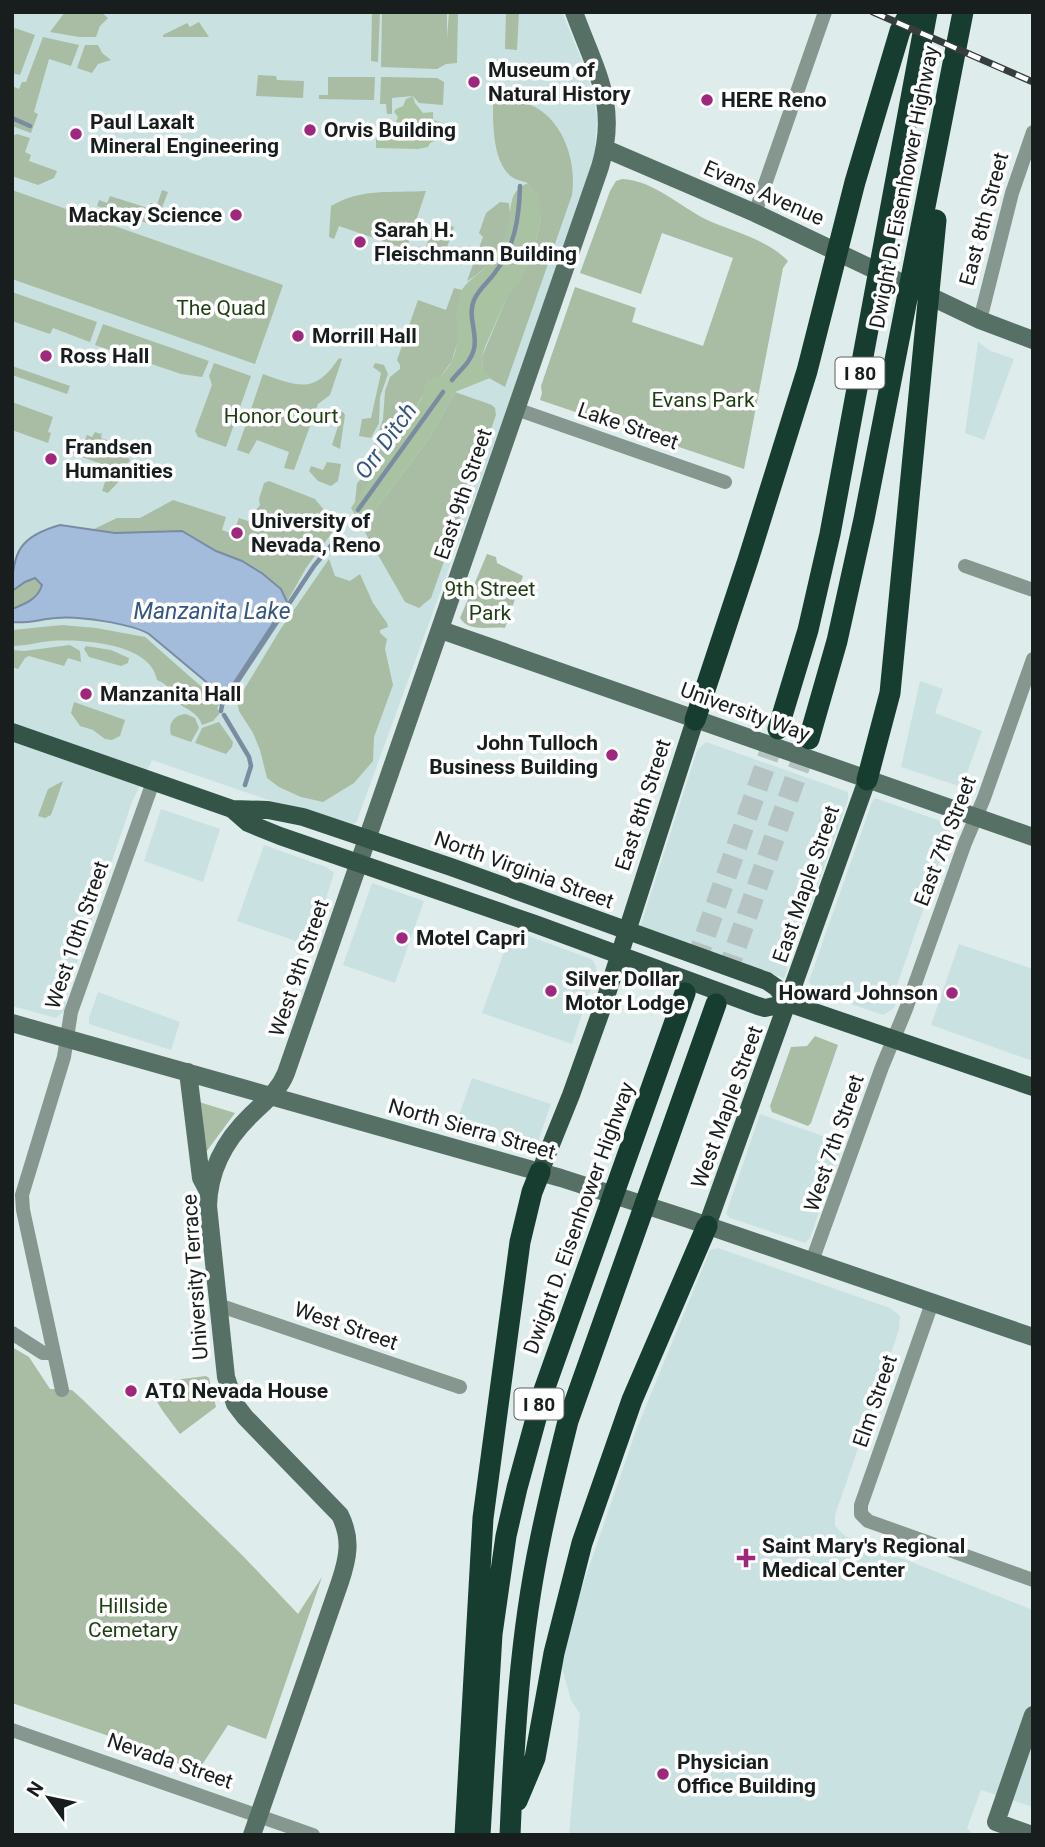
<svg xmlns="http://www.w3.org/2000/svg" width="1045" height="1847" viewBox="0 0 1045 1847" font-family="Roboto,sans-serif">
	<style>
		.built { fill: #cae1e1 }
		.green { fill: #a9bca4 }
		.forest { fill: #a9c2a2 }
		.water { fill: #a4bcdb; stroke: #7a8ca2; stroke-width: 2 }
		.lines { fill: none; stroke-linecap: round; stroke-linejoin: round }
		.stream { stroke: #7a8ca2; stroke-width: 4.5 }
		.highway-tunnel { stroke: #b6c3c3; stroke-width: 21; stroke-dasharray: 21 10; stroke-linecap: butt }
		.street { stroke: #85978f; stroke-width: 14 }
		.secondary { stroke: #567065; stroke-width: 18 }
		.primary { stroke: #345448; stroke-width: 18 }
		.highway { stroke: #163d2f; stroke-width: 21 }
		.rail-casing { stroke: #373d3d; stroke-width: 7 }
		.rail { stroke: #fff; stroke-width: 4.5; stroke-dasharray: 13; stroke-linecap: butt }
		.poi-dot { fill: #a0277e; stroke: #fff; stroke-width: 2.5 }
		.labels { text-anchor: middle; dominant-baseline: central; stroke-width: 7; stroke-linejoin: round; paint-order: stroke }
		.shield { fill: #fff; stroke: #5d6161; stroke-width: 2 }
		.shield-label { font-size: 19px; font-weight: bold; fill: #181d1d }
		.poi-label { font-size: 21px; font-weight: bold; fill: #181d1d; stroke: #fff; text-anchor: start }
		.street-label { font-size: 21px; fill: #181d1d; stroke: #fff }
		.park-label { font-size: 21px; fill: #1e3f12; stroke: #fff }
		.water-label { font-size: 23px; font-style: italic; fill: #345781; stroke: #fff }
	</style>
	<rect width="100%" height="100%" fill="#deecec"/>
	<path class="built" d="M12 12H562L588 76 597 116 595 151 590 170 510 401 356 823 344 826 152 760 132 802 65 998 66 1009 56 1018 12 1006Z
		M978 342 991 351 1014 359 984 440 965 433Z
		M920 681 943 689 935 713 982 731 962 787 901 767Z
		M706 742 848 792V800L784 978 640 927 696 754 698 749Z
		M875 798 946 823 951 829 894 994 898 997 894 1008 883 1015 819 993 813 990 809 981 872 802Z
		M161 809 220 829 203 882 144 861Z
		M264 845 326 867 334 873 311 946 237 921Z
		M372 883 424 901 395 983 343 965Z
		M512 930 591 959 594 962 597 970 572 1044 482 1013Z
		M959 944 1033 969V1061L931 1025Z
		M98 992 180 1022 171 1050 89 1024V1018Z
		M472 1078 551 1104 538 1141 529 1145 524 1144 456 1124Z
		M760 1114 843 1143 810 1238 805 1243 730 1218 726 1214Z
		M718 1248 890 1308 900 1316 899 1330 835 1515V1526L845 1536 1033 1610V1807L981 1790 967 1828 974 1835H569L580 1714 571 1700 561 1664 571 1619 637 1428 710 1250Z"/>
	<path class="green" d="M65 12H101L108 18 100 26 96 37H79L50 32Z
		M372 12H380L378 62 371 61Z
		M382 12H447V38L449 12H458L457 63 446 64 437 69 381 67Z
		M506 12H519L517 50 505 49Z
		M199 22 209 37H163V35L187 23 190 27Z
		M15 28 35 35 20 75 12 73V32Z
		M43 37 79 45 71 66 49 59 34 112 38 114 31 133 12 126V86L19 89 22 82H26Z
		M85 45H98L102 53 111 60 98 64 92 73 77 68Z
		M258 75 276 76 277 80 304 81 303 98 256 96Z
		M328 77H375L374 100 319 99V95H328Z
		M381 77 437 78 444 82 443 105 419 103 413 96 392 98V114H387L386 104H380Z
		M493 101C504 101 516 100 526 103 563 116 577 161 572 195L505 387 489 378 483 370 482 357 506 299 533 255 541 217 528 183C523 181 516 180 512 177 492 162 493 122 493 101Z
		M17 134 30 138 25 152 31 155 29 161 57 171 54 178 38 185 12 176V136Z
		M622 179C652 180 680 206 705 219 733 232 765 238 788 261L783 268 744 469 540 400 542 393 541 386 575 287 636 308 632 322 703 346 733 258 662 233 641 294 580 273 610 191 616 181Z
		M12 190 283 285 255 364 12 279Z
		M162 190 168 192 155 226 97 206 99 200 107 203 110 196 148 208 150 203 157 205Z
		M426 191 407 247 403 248 339 226 334 239 329 237 331 206C361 188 393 193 426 191Z
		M500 202 509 203C509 209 511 215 510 221 508 243 486 271 467 281L483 237 479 233 486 213Z
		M435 221 454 227 443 259 424 253Z
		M454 288 462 290 458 312 459 336 452 361 441 376 427 386 413 414 355 503 357 483 372 469 374 446 383 419 385 391 390 377 400 369V365L397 360 418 300 446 310Z
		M12 292 97 322 90 342 53 328 50 334 12 321Z
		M103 324 209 361 202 377 181 374 95 345Z
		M339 358 342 359 330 395 318 404 294 470 284 468 289 452 257 440 249 454 237 450 263 374C300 387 315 394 339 358Z
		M214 363 251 376 226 447 198 437 195 431 212 385 209 376Z
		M375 363 384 365 388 374 380 397 379 423 371 438 359 436 362 419 371 418 381 373 373 367Z
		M12 366 70 386 67 394 12 375Z
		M455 392 492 405 495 408 496 415 431 598 419 608 405 602 362 527 430 437Z
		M12 402 53 417 48 432 51 433 48 443 12 430Z
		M335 410 343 412 345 415 340 449 332 445 338 426 329 421Z
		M102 431 101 438 114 443 111 452 130 459 123 477 108 493 102 491 110 467 68 452 71 441 83 445 87 435 92 437 95 432 101 434Z
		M327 462 341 464 338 481 331 486 318 481 309 471 311 466 323 470Z
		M269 481 315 499 337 526 306 568 287 602C279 573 236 562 213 550 196 541 189 533 168 531 158 530 146 533 136 534 121 534 106 532 92 530L117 518H140L173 500 226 517 222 530 233 534 239 518 248 521 260 505 259 499 264 483Z
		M487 554 496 557 497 563 523 576 505 628C489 626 470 633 460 618Z
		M329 559 335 576 350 581 360 574 373 603 387 623 388 627 380 630V633L387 639 385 649 393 685 374 737 373 761 354 783 323 802 301 797 279 787 267 778 260 750 253 733 239 711 237 701 280 630Z
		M35 578 42 585C38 599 25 604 12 609V591L25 582Z
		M62 625 96 628 145 637 220 703 217 708 220 713 213 721 202 725C198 712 186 710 176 701 168 692 172 686 157 680 151 643 80 639 51 641 38 642 26 646 12 646V630Z
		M70 645 80 651 81 662 68 658 64 666 29 656 25 658 18 669 12 667V650L24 651Z
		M86 646 111 650 129 658 128 663 121 666 89 657 84 649Z
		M74 702 125 720 120 736 112 740 105 739 93 730 80 726 71 713Z
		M186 714 195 718 199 728 191 742 171 735C168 724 173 715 186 714Z
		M219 722 233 742 232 747 226 754 195 743 202 728Z
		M63 781 51 815 45 818 38 816 48 789Z
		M815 1036 838 1045 811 1123 808 1126 772 1112 770 1106 791 1047 807 1046Z
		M199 1102 235 1113 206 1152Z
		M12 1347 29 1357 50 1389 72 1390 82 1399 243 1556 298 1614 322 1577 266 1739 228 1725 200 1768 137 1754 106 1735 12 1703Z
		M206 1376 209 1378 216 1407 180 1434C176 1428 156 1404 156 1398 156 1394 158 1391 158 1387L170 1385 174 1380Z"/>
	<path class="forest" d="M413 96 415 103 423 113 433 112V120L444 123C444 132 439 140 430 143L428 147 418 149 376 148V137L386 135 388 129 395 125 398 117 394 112 396 109 403 106 406 99Z
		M528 183 539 195 541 217 533 255 521 281 506 299 485 347 482 357 483 369 490 378 455 392 430 437 362 527 351 508 413 414 421 399 427 379 441 376C469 347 449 324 460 294 465 281 477 277 486 266 493 257 501 245 506 234 514 216 504 192 528 183Z"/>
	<path class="water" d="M60 525 115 533 182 531 216 551 242 561 263 574 281 589 287 602 229 690 223 692 216 690 149 634C130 623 78 616 56 618 41 619 27 624 12 622V609C25 604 38 599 42 585L35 578 25 582 12 591C12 551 21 536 60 525Z"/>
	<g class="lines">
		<path class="stream" d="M12 118 30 126
			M452 380C460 370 471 362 474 349 478 333 467 316 474 300 478 290 488 282 494 274 515 247 519 219 520 186
			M358 510 443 392
			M221 711 222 705 314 566 339 536
			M224 715 249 757 251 766 245 785"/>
		<path class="highway-tunnel" d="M685 993 778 729
			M716 1004 809 739"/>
		<path class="street" d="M755 213 825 12
			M980 320 1012 193 1033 132
			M516 409 725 482
			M965 566 1033 590
			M812 1261 882 1067 906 1009 965 843 984 798 1033 659
			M932 1303 861 1505V1514L868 1521 1033 1580
			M218 1305 460 1387
			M12 1333 43 1353H54
			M62 1390 23 1210 22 1195 64 1057 71 1012 153 782
			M12 1730 313 1835"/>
		<path class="secondary" d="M606 149 755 213 980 320 1033 340
			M441 630 1033 837
			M12 1023 561 1178 688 1219 1033 1337
			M188 1072 201 1178 209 1193
			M252 1835 340 1582C348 1558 352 1539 340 1515L245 1417 235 1404 226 1377 208 1206C209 1170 225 1140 251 1115 264 1102 279 1091 286 1073L600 167C619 104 595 70 574 12
			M1032 1835 996 1822 1033 1715"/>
		<path class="primary" d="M12 732 232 809 268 810 303 817 451 867 767 981 777 988 788 1003
			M232 809 248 823 280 836 535 924 758 1006 765 1008 788 1003 1033 1087
			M540 1172 571 1095 604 1003 695 720
			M707 1226 867 780"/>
		<path class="highway" d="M695 720 748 560 807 371 855 182 900 31 910 12
			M778 729 808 630 830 534 927 12
			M809 739 837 641 864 519 963 12
			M867 780 890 693 936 220
			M517 1801 535 1758 554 1653 582 1543 632 1400 707 1226
			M465 1835 483 1518 520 1242 532 1192 540 1172
			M480 1835 492 1634 506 1536 517 1488 543 1393 685 993
			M510 1835C514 1737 520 1637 540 1541 548 1501 558 1461 568 1421L716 1004"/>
		<defs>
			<path id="rail" d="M873 12 1033 82"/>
		</defs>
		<use href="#rail" class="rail-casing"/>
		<use href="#rail" class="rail"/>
	</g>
	<g class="poi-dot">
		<circle cx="474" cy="82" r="7"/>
		<circle cx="707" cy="100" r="7"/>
		<circle cx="310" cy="130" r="7"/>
		<circle cx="76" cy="134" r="7"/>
		<circle cx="236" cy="215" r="7"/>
		<circle cx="360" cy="242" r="7"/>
		<circle cx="298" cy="336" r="7"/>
		<circle cx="46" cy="356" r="7"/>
		<circle cx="51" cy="459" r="7"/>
		<circle cx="237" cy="533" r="7"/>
		<circle cx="86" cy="694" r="7"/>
		<circle cx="612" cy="755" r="7"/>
		<circle cx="402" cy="938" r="7"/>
		<circle cx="551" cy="991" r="7"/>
		<circle cx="952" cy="993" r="7"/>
		<circle cx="131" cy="1391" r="7"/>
		<path d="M742.5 1547.5h7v7h7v7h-7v7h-7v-7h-7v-7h7z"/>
		<circle cx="663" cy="1774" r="7"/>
	</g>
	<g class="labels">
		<g class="shield">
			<rect x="835.5" y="357.5" width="49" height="31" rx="5"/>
			<rect x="514.5" y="1388.5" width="49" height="31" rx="5"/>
		</g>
		<g class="shield-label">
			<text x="860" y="373">I 80</text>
			<text x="539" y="1404">I 80</text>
		</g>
		<g class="poi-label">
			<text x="488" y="70">Museum of<tspan x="488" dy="24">Natural History</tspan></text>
			<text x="721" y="100">HERE Reno</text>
			<text x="90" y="122">Paul Laxalt<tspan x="90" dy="24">Mineral Engineering</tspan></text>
			<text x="324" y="130">Orvis Building</text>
			<text x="222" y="215" text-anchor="end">Mackay Science</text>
			<text x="374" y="230">Sarah H.<tspan x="374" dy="24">Fleischmann Building</tspan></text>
			<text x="312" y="336">Morrill Hall</text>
			<text x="60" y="356">Ross Hall</text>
			<text x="65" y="447">Frandsen<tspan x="65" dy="24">Humanities</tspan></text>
			<text x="251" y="521">University of<tspan x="251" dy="24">Nevada, Reno</tspan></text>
			<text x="100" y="694">Manzanita Hall</text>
			<text x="598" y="743" text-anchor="end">John Tulloch<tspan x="598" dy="24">Business Building</tspan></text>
			<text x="416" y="938">Motel Capri</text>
			<text x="565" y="979">Silver Dollar<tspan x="565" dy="24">Motor Lodge</tspan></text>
			<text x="938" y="993" text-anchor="end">Howard Johnson</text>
			<text x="145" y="1391">ΑΤΩ Nevada House</text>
			<text x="762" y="1546">Saint Mary's Regional<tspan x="762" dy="24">Medical Center</tspan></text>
			<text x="677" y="1762">Physician<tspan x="677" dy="24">Office Building</tspan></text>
		</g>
		<g class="street-label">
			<text transform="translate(904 187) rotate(-79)">Dwight D. Eisenhower Highway</text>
			<text transform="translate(764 193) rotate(24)">Evans Avenue</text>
			<text transform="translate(984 219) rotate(-75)">East 8th Street</text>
			<text transform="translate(628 426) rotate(19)">Lake Street</text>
			<text transform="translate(463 494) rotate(-71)">East 9th Street</text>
			<text transform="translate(745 712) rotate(20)">University Way</text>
			<text transform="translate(643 805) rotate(-72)">East 8th Street</text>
			<text transform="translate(945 841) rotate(-69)">East 7th Street</text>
			<text transform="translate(524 870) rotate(20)">North Virginia Street</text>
			<text transform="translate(806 884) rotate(-71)">East Maple Street</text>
			<text transform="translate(77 935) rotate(-71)">West 10th Street</text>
			<text transform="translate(299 968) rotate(-71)">West 9th Street</text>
			<text transform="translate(727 1107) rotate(-70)">West Maple Street</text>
			<text transform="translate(472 1129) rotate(16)">North Sierra Street</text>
			<text transform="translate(834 1143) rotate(-71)">West 7th Street</text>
			<text transform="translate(579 1218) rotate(-70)">Dwight D. Eisenhower Highway</text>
			<text transform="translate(195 1277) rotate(-94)">University Terrace</text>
			<text transform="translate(346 1326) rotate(19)">West Street</text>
			<text transform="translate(875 1401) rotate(-71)">Elm Street</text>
			<text transform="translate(170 1761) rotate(19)">Nevada Street</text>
		</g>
		<g class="park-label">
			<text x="221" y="308">The Quad</text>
			<text x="703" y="400">Evans Park</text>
			<text x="281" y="416">Honor Court</text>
			<text x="490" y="589">9th Street<tspan x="490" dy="24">Park</tspan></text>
			<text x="133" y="1606">Hillside<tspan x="133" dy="24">Cemetary</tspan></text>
		</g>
		<g class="water-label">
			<text transform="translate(386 441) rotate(-54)">Orr Ditch</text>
			<text x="212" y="611">Manzanita Lake</text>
		</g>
	</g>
	<rect width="1045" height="1847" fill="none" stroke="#181d1d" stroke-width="28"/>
	<g transform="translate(49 1798) rotate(303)" stroke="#ffffff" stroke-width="5" paint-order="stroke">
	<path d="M0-5L12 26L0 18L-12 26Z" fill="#181d1d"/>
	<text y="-10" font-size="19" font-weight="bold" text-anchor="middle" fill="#181d1d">N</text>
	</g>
</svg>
